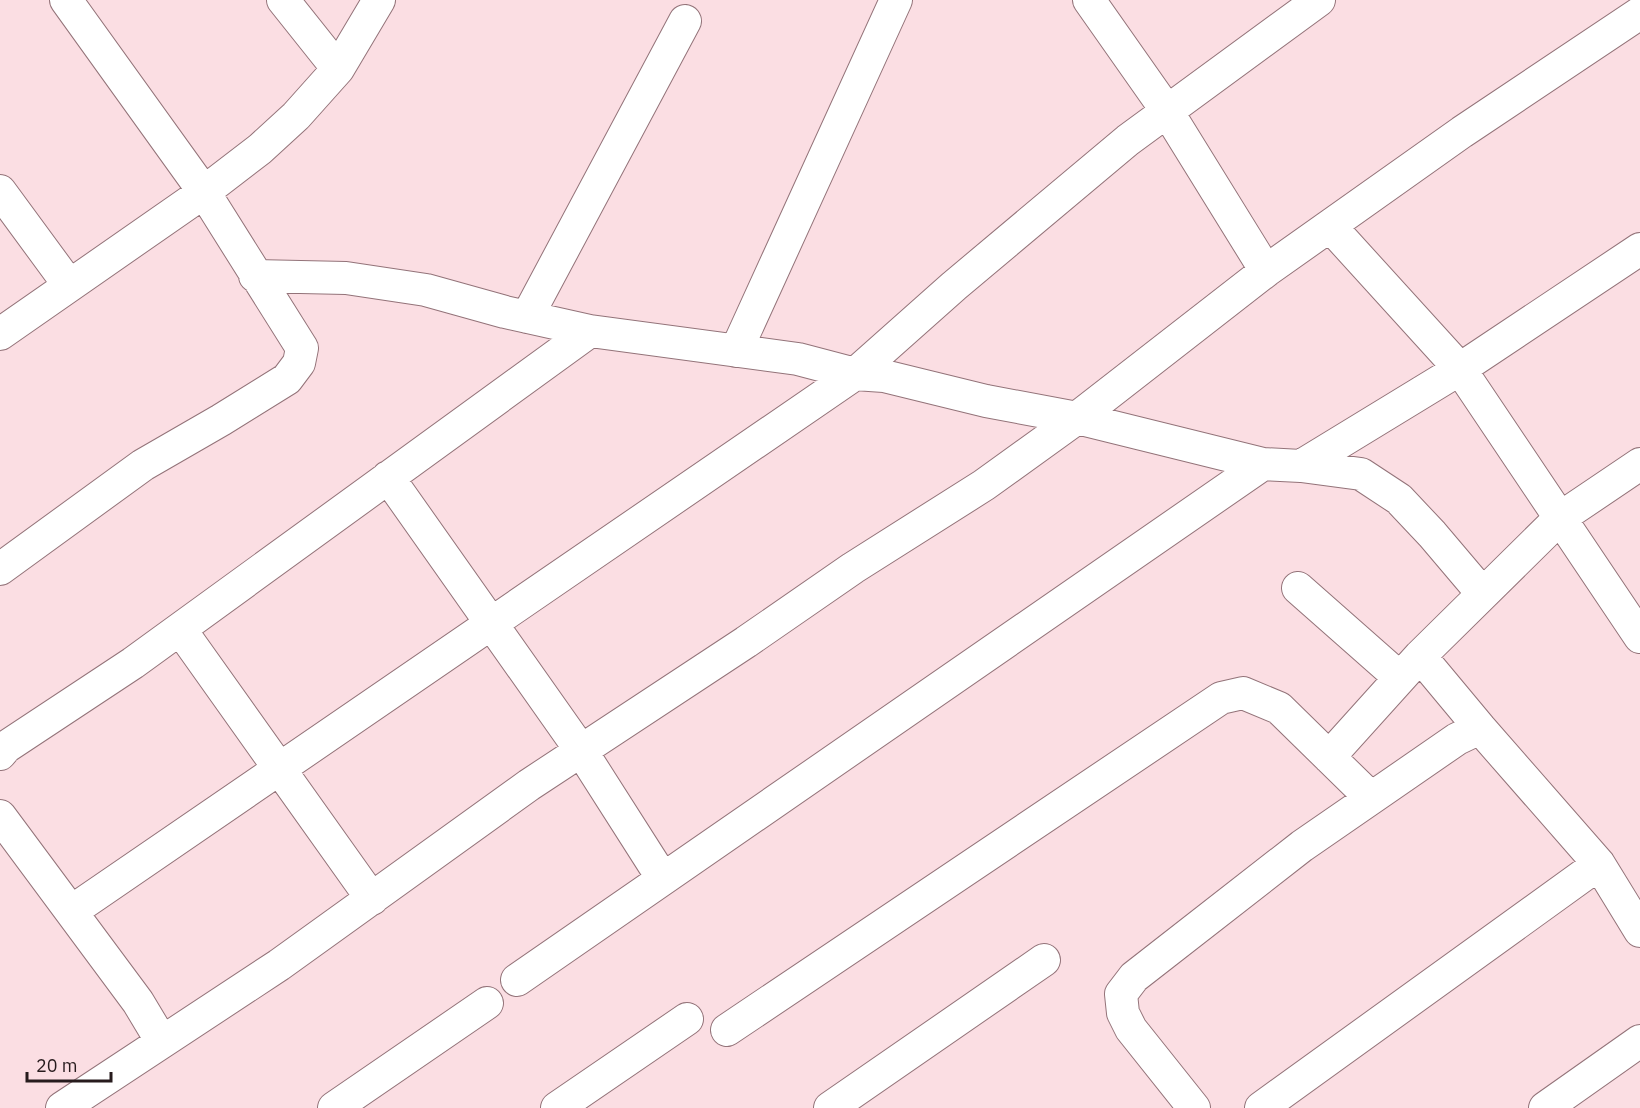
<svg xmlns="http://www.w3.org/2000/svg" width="1640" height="1108" viewBox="0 0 1640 1108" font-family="'IBM Plex Sans',sans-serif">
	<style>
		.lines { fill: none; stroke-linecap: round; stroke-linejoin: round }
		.minor-casing { stroke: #937379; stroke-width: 34 }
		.minor { stroke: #fff; stroke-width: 32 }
	</style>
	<rect width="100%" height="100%" fill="#fbdee3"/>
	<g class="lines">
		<defs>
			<path id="minor" d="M283 0 338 69
				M1089 0 1167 111 1266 271
				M0 191 69 285
				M1330 226 1460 369 1640 637
				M255 276 346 278 426 290 505 312 590 331 798 359 855 374 884 376 986 401 1077 418 1263 464 1301 466 1460 369 1640 249
				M527 317 685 21
				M0 334 204 192 260 149 296 116 338 69 379 0
				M736 351 896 0
				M1301 466 1361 474 1399 499 1432 534 1482 593
				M388 477 582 752 663 879
				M0 569 143 465 221 420 287 379 299 363 302 348 204 192 66 0
				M1298 588 1400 678
				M180 629 372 899
				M1420 656 1480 728 1599 864 1640 931
				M0 754 6 747 133 663 590 331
				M1329 757 1420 656 1560 518 1640 464
				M0 816 138 1002 162 1042
				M72 911 855 374 954 286 1128 140 1319 0
				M517 980 1263 464
				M727 1030 1221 698 1243 693 1279 708 1371 798
				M62 1108 279 965 529 785 746 642 853 568 984 485 1077 418 1266 271 1462 132 1640 13
				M334 1108 487 1003
				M557 1108 687 1019
				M830 1108 1044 960
				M1194 1108 1131 1029 1123 1013 1121 994 1134 977 1302 846 1457 739 1480 728
				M1261 1108 1599 864
				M1545 1108 1640 1041"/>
		</defs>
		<use href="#minor" class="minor-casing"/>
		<use href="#minor" class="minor"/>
	</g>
	<path d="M27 1072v9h84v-9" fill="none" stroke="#271b1d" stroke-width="3"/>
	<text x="36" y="1072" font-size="18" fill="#271b1d" stroke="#fbdee3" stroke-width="4.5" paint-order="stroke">20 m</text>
</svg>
